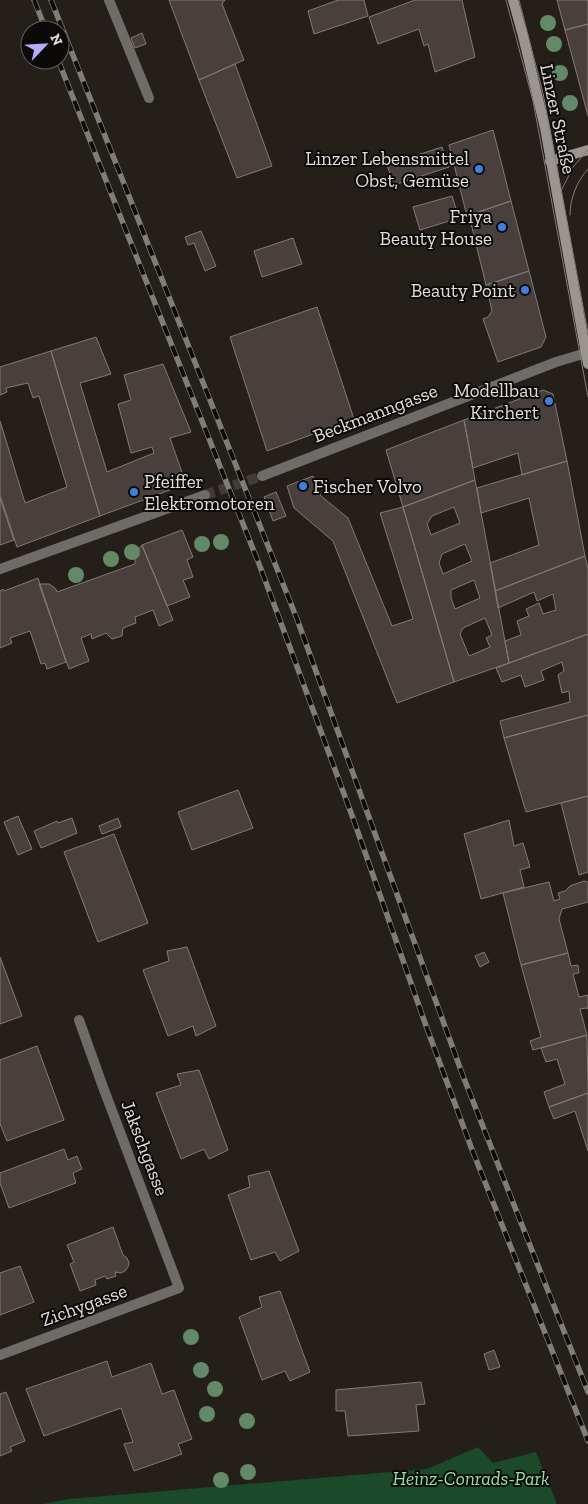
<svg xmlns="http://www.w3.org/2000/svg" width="588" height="1504" viewBox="0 0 588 1504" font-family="'Zilla Slab',serif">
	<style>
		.green { fill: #1a4a2a }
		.building { fill: #49403e; stroke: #837977; fill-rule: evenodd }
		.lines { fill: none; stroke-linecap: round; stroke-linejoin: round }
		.street-tunnel { stroke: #413c37; stroke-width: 10; stroke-dasharray: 10 5; stroke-linecap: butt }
		.lane { stroke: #6e6b69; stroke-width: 10 }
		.street { stroke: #6e6b69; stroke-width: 10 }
		.secondary { stroke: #9b9592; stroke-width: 10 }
		.tram { stroke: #807c77; stroke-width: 1 }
		.rail-casing { stroke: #807c77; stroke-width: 5.5 }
		.rail { stroke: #0c0a08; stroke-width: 4; stroke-dasharray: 11; stroke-linecap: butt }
		.tree { fill: #638969 }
		.shop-dot { fill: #3f7fe0; stroke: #0c0a08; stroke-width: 2 }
		.labels { text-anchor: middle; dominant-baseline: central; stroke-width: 4; stroke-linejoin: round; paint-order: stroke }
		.street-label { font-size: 19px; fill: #e1deda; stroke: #0c0a08 }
		.poi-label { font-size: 19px; fill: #e1deda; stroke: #0c0a08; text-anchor: end }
		.park-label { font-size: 19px; font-style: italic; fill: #95e0a9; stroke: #0c0a08 }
	</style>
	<rect width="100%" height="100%" fill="#251f1a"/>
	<path class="green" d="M478 1447 493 1463 536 1452 557 1504H43L69 1499 427 1469Z"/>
	<path class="building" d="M169 0H225L222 4 244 60 199 80Z
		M338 0H364L368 16 314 34 308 11Z
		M415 0H462L475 57 435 72 428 44 424 46 419 29 378 44 369 17Z
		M557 0H588V24L565 30Z
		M588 24V116L565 30Z
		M142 33 146 44 135 48 131 38Z
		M235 64 272 166 237 178 199 80Z
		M493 130 511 201 467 216 449 145Z
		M442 147 449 167 394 185 387 165Z
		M452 196 459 218 420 230 413 207Z
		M511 201 529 271 486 285 469 215Z
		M201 231 216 266 205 271 194 243 188 245 185 237Z
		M293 238 302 264 262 277 254 251Z
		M529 271 546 337 541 347 498 362 483 319 488 317 492 311 486 285Z
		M317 307 354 419 267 451 230 337Z
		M96 337 111 374 80 383 107 472 154 453 152 447 131 453 118 404 131 400 124 375 163 364 191 432 170 438 186 484 100 516 51 351Z
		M51 351 100 516 17 547 0 495V421L25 503 67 487 39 396 33 398 28 383 6 388 7 392 0 395V367Z
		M543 390 553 394 567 461 522 475 518 453 473 468 464 420Z
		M464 420 475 480 403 507 386 450Z
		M567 461 585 556 495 591 490 563 539 545 529 498 481 513 477 488Z
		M313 476 321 496 348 518 392 626 413 619 380 513 403 507 454 682 397 703 333 541 294 508 287 486Z
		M475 480 509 663 454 682 403 507ZM454 507 460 523 431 535 427 524 432 516ZM465 544 472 561 443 574 439 563 442 554ZM474 580 480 598 455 609 451 598V590ZM485 618 492 635 486 638 490 647 469 656 460 634 463 628Z
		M276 492 286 516 273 521 264 497Z
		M0 498 14 540 0 545Z
		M182 530 193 557 187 560 193 577 183 580 190 597 167 606 142 545Z
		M142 545 173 620 159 626 153 610 135 617 136 623 123 628 122 636 112 639 106 633 92 639 91 634 81 638 89 661 69 669 39 584H49L55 588 57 592 135 564V553Z
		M585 556 588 569V634L509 663 505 641 521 635 517 621 529 616 526 609 539 603 543 614 556 610 553 594 537 601 534 592 498 608 495 591Z
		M38 578 66 662 47 669 45 663 41 664 30 631 10 638 12 643 0 648V591L3 589 4 591Z
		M588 634V715L504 738 500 721 570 702 569 691 562 693 558 675 564 671 562 662 541 671 544 680 525 687 521 675 502 682 496 668Z
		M588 715V796L526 812 504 738Z
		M238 790 253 828 192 850 178 812Z
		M588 796V872L579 875 561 803Z
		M18 816 32 849 18 855 4 822Z
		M72 818 77 833 41 848 34 831 57 821 58 823Z
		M118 818 121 827 102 834 99 826Z
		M509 820 514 846 523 843 530 867 520 870 524 887 481 899 464 834Z
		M114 834 148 923 98 942 64 852Z
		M584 881 588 882V902L562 909 559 919 568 953 521 965 503 893 549 882 554 901 560 899 558 893 565 891 570 886Z
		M187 947 216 1026 196 1036 193 1026 168 1036 143 970 169 961 167 951Z
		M484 952 489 962 480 967 475 956Z
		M568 953 571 966 578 965 579 973 573 974 579 997 588 995V1009L586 1008 580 1009 587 1035 533 1050 530 1041 541 1037 521 965Z
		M0 957 22 1016 0 1024Z
		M587 1035 588 1093 549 1107 544 1092 565 1084 557 1059 546 1062 541 1048Z
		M37 1046 64 1120 7 1141 0 1124V1060Z
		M199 1070 228 1150 209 1159 204 1149 181 1159 156 1093 181 1085 177 1074Z
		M588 1093V1151L575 1111 554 1119 549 1107Z
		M64 1149 68 1160 77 1156 82 1169 73 1173 76 1183 9 1208 0 1183V1173Z
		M269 1171 299 1251 280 1261 275 1252 251 1260 228 1195 250 1187 248 1176Z
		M113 1227 123 1255 127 1258 129 1263 128 1267 125 1271 121 1273 115 1272 116 1276 107 1279 105 1276 95 1280 96 1285 80 1291 70 1264 74 1262 67 1245Z
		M20 1266 34 1302 0 1315V1273Z
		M280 1291 310 1372 290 1381 285 1371 262 1380 239 1317 262 1307 259 1297Z
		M494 1350 500 1367 489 1370 484 1354Z
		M107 1361 112 1377 151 1363 162 1394 174 1390 192 1439 178 1444 182 1454 134 1471 124 1444 133 1442 121 1408 44 1436 26 1389Z
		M421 1382 425 1404 416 1405 419 1431 348 1436 345 1411H336V1390Z
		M6 1392 25 1441 10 1447 12 1451 0 1456V1394Z"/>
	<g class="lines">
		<path class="street-tunnel" d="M205 495 262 476"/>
		<path class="lane" d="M109 0 149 98"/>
		<path class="street" d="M262 476 556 362 586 353
			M0 569 205 495
			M0 1355 179 1288 103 1087 79 1020"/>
		<path class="secondary" d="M513 0 523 36 545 128 588 364
			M550 161 588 150"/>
		<path class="tram" d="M506 0 533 101 588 397
			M519 0 543 93 588 333
			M562 189 573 167 588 150
			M570 215C570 198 577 181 588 169"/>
		<defs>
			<path id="rail" d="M34 0 46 30
				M51 0 297 619 463 1076 588 1392
				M58 60 261 569 354 821 425 1023 471 1147 588 1441"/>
		</defs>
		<use href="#rail" class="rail-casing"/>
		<use href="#rail" class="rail"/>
	</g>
	<g class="tree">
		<circle cx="548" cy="23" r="8"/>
		<circle cx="554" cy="44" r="8"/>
		<circle cx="560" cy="73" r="8"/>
		<circle cx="570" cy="103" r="8"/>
		<circle cx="221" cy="542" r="8"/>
		<circle cx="202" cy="544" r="8"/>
		<circle cx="132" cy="552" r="8"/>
		<circle cx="111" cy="559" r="8"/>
		<circle cx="76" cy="575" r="8"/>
		<circle cx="191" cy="1337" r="8"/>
		<circle cx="201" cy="1370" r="8"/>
		<circle cx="215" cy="1389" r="8"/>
		<circle cx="207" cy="1414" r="8"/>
		<circle cx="247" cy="1421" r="8"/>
		<circle cx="248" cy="1472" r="8"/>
		<circle cx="221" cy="1480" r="8"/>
	</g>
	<g class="shop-dot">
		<circle cx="479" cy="169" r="5"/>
		<circle cx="502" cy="227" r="5"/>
		<circle cx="525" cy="290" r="5"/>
		<circle cx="549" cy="401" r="5"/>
		<circle cx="303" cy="486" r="5"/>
		<circle cx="134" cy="492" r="5"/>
	</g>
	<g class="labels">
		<g class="street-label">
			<text transform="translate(558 119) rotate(78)">Linzer Straße</text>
			<text transform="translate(375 413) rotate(-21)">Beckmanngasse</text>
			<text transform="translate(145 1148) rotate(69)">Jakschgasse</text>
			<text transform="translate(84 1305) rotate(-20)">Zichygasse</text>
		</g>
		<g class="poi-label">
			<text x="469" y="158">Linzer Lebensmittel<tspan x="469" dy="22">Obst, Gemüse</tspan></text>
			<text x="492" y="216">Friya<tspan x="492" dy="22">Beauty House</tspan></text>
			<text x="515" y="290">Beauty Point</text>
			<text x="539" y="390">Modellbau<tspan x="539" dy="22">Kirchert</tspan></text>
			<text x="144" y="481" text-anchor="start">Pfeiffer<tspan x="144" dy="22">Elektromotoren</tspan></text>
			<text x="313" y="486" text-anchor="start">Fischer Volvo</text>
		</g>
		<g class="park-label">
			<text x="471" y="1478">Heinz-Conrads-Park</text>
		</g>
	</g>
	<g transform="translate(45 45) rotate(65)"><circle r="24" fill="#0c0a08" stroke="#615f5c"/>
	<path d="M0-4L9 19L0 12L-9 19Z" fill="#b8abf7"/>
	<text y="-8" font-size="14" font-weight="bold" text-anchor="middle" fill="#e1deda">N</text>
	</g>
</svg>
